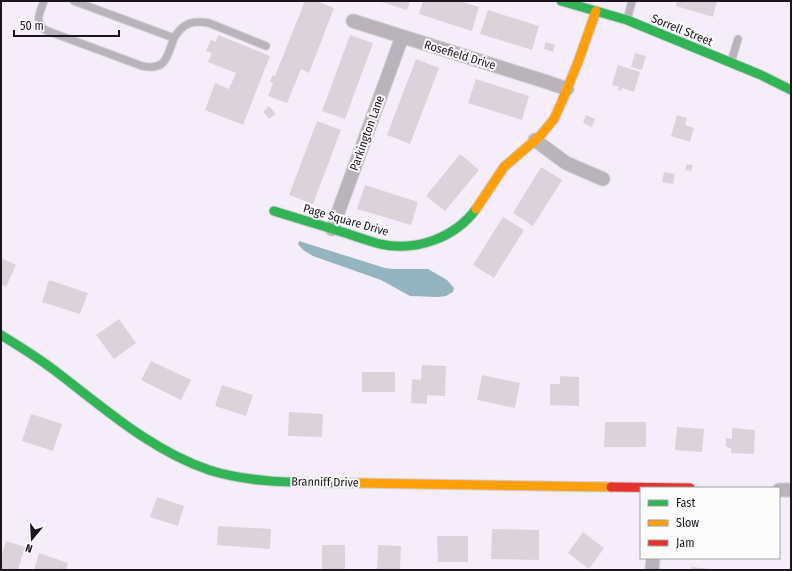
<svg xmlns="http://www.w3.org/2000/svg" width="792" height="571" viewBox="0 0 792 571" font-family="'Fira Sans Condensed',sans-serif">
	<style>
		.water { fill: #94b4c0 }
		.building { fill: #dcd2da }
		.lines { fill: none; stroke-linecap: round; stroke-linejoin: round }
		.lane-casing { stroke: #d2ccd6; stroke-width: 9 }
		.street-casing { stroke: #d2ccd6; stroke-width: 15 }
		.fast-casing { stroke: #d2ccd6; stroke-width: 11 }
		.slow-casing { stroke: #d2ccd6; stroke-width: 11 }
		.jam-casing { stroke: #d2ccd6; stroke-width: 11 }
		.lane { stroke: #bab3b9; stroke-width: 7 }
		.street { stroke: #bab3b9; stroke-width: 13 }
		.fast { stroke: #30b455; stroke-width: 9 }
		.slow { stroke: #ff9f0a; stroke-width: 9 }
		.jam { stroke: #e5322d; stroke-width: 9 }
		.labels { text-anchor: middle; dominant-baseline: central; stroke-width: 4; stroke-linejoin: round; paint-order: stroke }
		.street-label { font-size: 12px; fill: #1c1520; stroke: #fcfcfc }
	</style>
	<rect width="100%" height="100%" fill="#f5eefa"/>
	<path class="water" d="M299 241 385 268 393 269H428L447 280 454 288 453 292 446 296 438 297 410 296 381 280 313 256 303 250 298 244Z"/>
	<path class="building" d="M305 1H317L334 8 309 73 301 69 287 103 268 96 273 83 270 81 273 75 275 76Z
		M378 1H410L407 10Z
		M423 1H460L479 7 472 31 419 14Z
		M677 1H717L713 17 676 6Z
		M488 10 539 26 532 50 480 34Z
		M218 35 270 56 243 125 205 110 215 83 229 89 236 73 208 62 212 53 206 51 211 40 216 42Z
		M350 35 373 43 345 119 322 111Z
		M546 42 555 45 553 52 544 49Z
		M635 53 646 56 642 70 631 67Z
		M416 59 439 68 410 144 387 135Z
		M618 65 640 72 634 92 622 88 621 91 618 90 619 87 612 85Z
		M476 79 529 96 522 120 468 103Z
		M269 106 276 114 269 119 263 112Z
		M586 115 595 119 592 127 583 123Z
		M677 115 687 118 685 125 694 128 690 142 671 136Z
		M317 121 341 130 313 204 289 195Z
		M460 154 479 170 445 211 426 196Z
		M687 164 693 165 691 171 685 170Z
		M541 167 562 180 533 226 513 213Z
		M664 172 675 174 673 184 662 182Z
		M365 185 418 202 411 225 357 209Z
		M503 217 524 230 494 278 473 265Z
		M1 258 16 265 6 287 1 284Z
		M49 280 88 293 80 314 42 302Z
		M119 319 136 343 114 359 96 335Z
		M151 361 191 380 181 400 141 380Z
		M422 365 446 366 445 396 427 395V404L411 403 412 379 421 380Z
		M362 372H395V392H362Z
		M482 375 520 383 515 408 477 400Z
		M560 376 579 377V406L550 405V384H560Z
		M222 385 253 395 246 416 215 406Z
		M289 412 323 414 322 437 288 436Z
		M31 414 62 424 53 451 22 441Z
		M605 422H646V447H604Z
		M677 427 704 429 702 452 675 450Z
		M732 428 755 430 754 454 731 453V448L726 447V438L732 439Z
		M157 497 184 506 178 526 150 517Z
		M218 526 271 529 270 549 217 545Z
		M492 529 539 530V560L491 559Z
		M583 532 604 548 589 569 568 553Z
		M437 536H468V562H438Z
		M6 541 25 547 18 570H1V558Z
		M322 545H345V570H322Z
		M378 545 401 546 400 570H377Z
		M39 553 68 563 66 570H34Z
		M691 567 711 569V570H691Z"/>
	<g class="lines">
		<defs>
			<path id="lane" d="M44 1C40 12 34 22 45 30L142 66C166 71 167 57 174 38L74 1
				M627 20 632 1
				M174 38C183 23 192 20 209 23L266 46
				M731 62 738 39"/>
			<path id="street" d="M353 21 547 82 567 89
				M535 140 566 163 603 179
				M332 229 402 37
				M779 490H791
				M652 570 653 558"/>
			<path id="fast" d="M561 1 627 20 761 75 791 90
				M274 211C296 218 317 224 339 231 352 235 366 240 380 244 415 252 455 238 476 209
				M1 335C19 346 37 357 54 370 103 407 150 450 209 470 256 485 309 482 357 483"/>
			<path id="slow" d="M476 209 504 167 540 136 554 119 563 99 578 62 596 11
				M357 483 611 487"/>
			<path id="jam" d="M611 487 690 488"/>
		</defs>
		<use href="#lane" class="lane-casing"/>
		<use href="#street" class="street-casing"/>
		<use href="#fast" class="fast-casing"/>
		<use href="#slow" class="slow-casing"/>
		<use href="#jam" class="jam-casing"/>
		<use href="#lane" class="lane"/>
		<use href="#street" class="street"/>
		<use href="#fast" class="fast"/>
		<use href="#slow" class="slow"/>
		<use href="#jam" class="jam"/>
	</g>
	<g class="labels">
		<g class="street-label">
			<text transform="translate(682 30) rotate(22)">Sorrell Street</text>
			<text transform="translate(460 55) rotate(17)">Rosefield Drive</text>
			<text transform="translate(367 133) rotate(-70)">Parkington Lane</text>
			<text transform="translate(346 220) rotate(16)">Page Square Drive</text>
			<text transform="translate(325 482) rotate(1)">Branniff Drive</text>
		</g>
	</g>
	<rect width="792" height="571" fill="none" stroke="#1c1520" stroke-width="4"/>
	<rect x="640" y="487" width="140" height="72" fill="#fcfcfc" stroke="#a2a0a4"/>
	<rect x="648" y="500" width="20" height="6" fill="#30b455" stroke="#a2a0a4"/>
	<text x="676" y="507" font-size="12" fill="#1c1520">Fast</text>
	<rect x="648" y="520" width="20" height="6" fill="#ff9f0a" stroke="#a2a0a4"/>
	<text x="676" y="527" font-size="12" fill="#1c1520">Slow</text>
	<rect x="648" y="540" width="20" height="6" fill="#e5322d" stroke="#a2a0a4"/>
	<text x="676" y="547" font-size="12" fill="#1c1520">Jam</text>
	<g transform="translate(32 539) rotate(198)" stroke="#fcfcfc" stroke-width="3" paint-order="stroke">
	<path d="M0-3L7 15L0 10L-7 15Z" fill="#1c1520"/>
	<text y="-6" font-size="11" font-weight="bold" text-anchor="middle" fill="#1c1520">N</text>
	</g>
	<path d="M14 30v6h105v-6" fill="none" stroke="#1c1520" stroke-width="2"/>
	<text x="20" y="30" font-size="12" fill="#1c1520" stroke="#fcfcfc" stroke-width="3" paint-order="stroke">50 m</text>
</svg>
